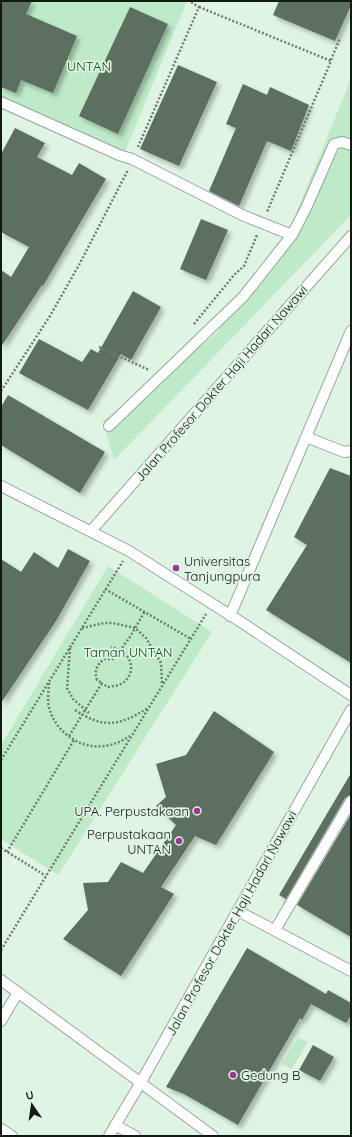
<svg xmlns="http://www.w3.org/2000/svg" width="352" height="1137" viewBox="0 0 352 1137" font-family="Quicksand,sans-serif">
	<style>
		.green { fill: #beeac7 }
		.building { fill: #5d6f61; filter: url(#shadow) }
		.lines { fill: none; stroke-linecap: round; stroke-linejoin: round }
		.lane-casing { stroke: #95a798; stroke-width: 12 }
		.path { stroke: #707d72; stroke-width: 2.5; stroke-dasharray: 2 2; stroke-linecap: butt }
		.lane { stroke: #fff; stroke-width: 10 }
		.poi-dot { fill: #9f3597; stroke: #e0f4e3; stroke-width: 1.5 }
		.labels { text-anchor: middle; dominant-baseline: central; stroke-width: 3.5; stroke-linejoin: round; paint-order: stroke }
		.park-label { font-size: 13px; fill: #074c23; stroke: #e0f4e3 }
		.street-label { font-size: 13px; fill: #131a14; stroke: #e0f4e3 }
		.poi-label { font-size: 13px; fill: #131a14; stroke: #e0f4e3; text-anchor: start }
	</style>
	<defs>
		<filter id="shadow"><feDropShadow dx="3.5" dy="3.5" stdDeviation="2" flood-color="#0004"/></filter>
	</defs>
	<rect width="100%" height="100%" fill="#e0f4e3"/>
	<path class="green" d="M1 1H187L124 154 1 98Z
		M351 79V215L114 460 103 421 216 334 290 228Z
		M108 566 212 632 58 875 1 839V745Z
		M298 1038 308 1042 292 1069 282 1064Z"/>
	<path class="building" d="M1 1H32L26 14 77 36 53 93 21 80 16 93 1 87Z
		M279 1H351V5L335 41 273 15Z
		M130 7 168 24 118 134 79 116Z
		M178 65 217 82 179 166 140 149Z
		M243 84 267 95 270 87 309 105 291 151 267 141 239 206 209 191 236 128 226 124Z
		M15 128 45 143 37 157 72 175 79 163 106 179 43 286 42 285 1 347V270L11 277 29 247 1 232V154Z
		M201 219 228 230 206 280 180 269Z
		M133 291 161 307 131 360 121 354 88 410 19 373 39 339 82 362 91 349 98 353Z
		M8 395 105 452 80 493 1 445V407Z
		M330 468 351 476V663L266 610 307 545 294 537Z
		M68 549 90 561 56 621 1 703V559L21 572 34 552 58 568Z
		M214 711 274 752 216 845 195 836 161 887 174 894 121 976 63 939 88 910 83 883 108 882 121 862 143 873 176 825 156 806 166 797 156 764 186 755Z
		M351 773V795L345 798 286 899 279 895Z
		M351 814V937L297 905Z
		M247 948 326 994 328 990 351 1003V1015L346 1023 311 1004 302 1020 300 1018 238 1125 184 1094 166 1087Z
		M313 1045 334 1057 320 1081 299 1070Z"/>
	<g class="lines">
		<defs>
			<path id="lane" d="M1 102 119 155 132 159 242 215 292 235 306 208 334 144 342 142 351 145
				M109 426 243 297 292 235
				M306 437 344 452 351 451
				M1 486 129 551 241 622 351 695
				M91 531 351 236
				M230 616 351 331
				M238 911 351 971
				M275 930 351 801
				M1 980 213 1136
				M1 1021 18 992
				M115 1125 135 1136
				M1 1129 12 1136
				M109 1136 141 1082 351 710"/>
		</defs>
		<use href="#lane" class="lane-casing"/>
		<path class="path" d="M199 7 331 61 267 212
			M331 60 340 38
			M138 147 199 7 189 1
			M194 324 234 275 244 266 257 235
			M99 347 149 370
			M1 391 50 316 79 265 128 170
			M105 589 191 639
			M82 628 104 623H113L135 628 146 638 161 663 162 684
			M70 648 67 688 73 699 89 713
			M49 683C49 688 48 693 48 698 48 726 77 750 104 746 114 745 122 741 130 736
			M101 683 108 687C112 686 117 686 121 684 135 676 134 658 120 650 117 649 114 648 111 647
			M75 710C104 729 119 726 148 708
			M69 736 102 683 97 680C94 671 96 666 104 659H114L130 637 145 611
			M1 760 123 561
			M1 848 46 876
			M7 852 74 740
			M1 950 206 614"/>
		<use href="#lane" class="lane"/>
	</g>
	<g class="poi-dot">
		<circle cx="176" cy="568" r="4"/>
		<circle cx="197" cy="811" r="4"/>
		<circle cx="179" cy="841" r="4"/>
		<circle cx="233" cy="1075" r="4"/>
	</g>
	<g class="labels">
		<g class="park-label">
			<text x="89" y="66">UNTAN</text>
			<text x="128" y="652">Taman UNTAN</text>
		</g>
		<g class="street-label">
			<text transform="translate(221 383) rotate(-49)">Jalan Profesor Dokter Haji Hadari Nawawi</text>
			<text transform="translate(231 923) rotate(-61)">Jalan Profesor Dokter Haji Hadari Nawawi</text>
		</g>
		<g class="poi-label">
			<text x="184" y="561">Universitas<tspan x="184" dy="15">Tanjungpura</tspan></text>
			<text x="189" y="811" text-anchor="end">UPA. Perpustakaan</text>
			<text x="171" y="834" text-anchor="end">Perpustakaan<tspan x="171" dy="15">UNTAN</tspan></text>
			<text x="241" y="1075">Gedung B</text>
		</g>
	</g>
	<rect width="352" height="1137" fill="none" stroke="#131a14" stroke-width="4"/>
	<g transform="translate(32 1105) rotate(347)" stroke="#e0f4e3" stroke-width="3" paint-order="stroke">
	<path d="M0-3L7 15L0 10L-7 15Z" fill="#131a14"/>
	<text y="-6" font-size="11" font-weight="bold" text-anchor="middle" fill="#131a14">U</text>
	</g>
</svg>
